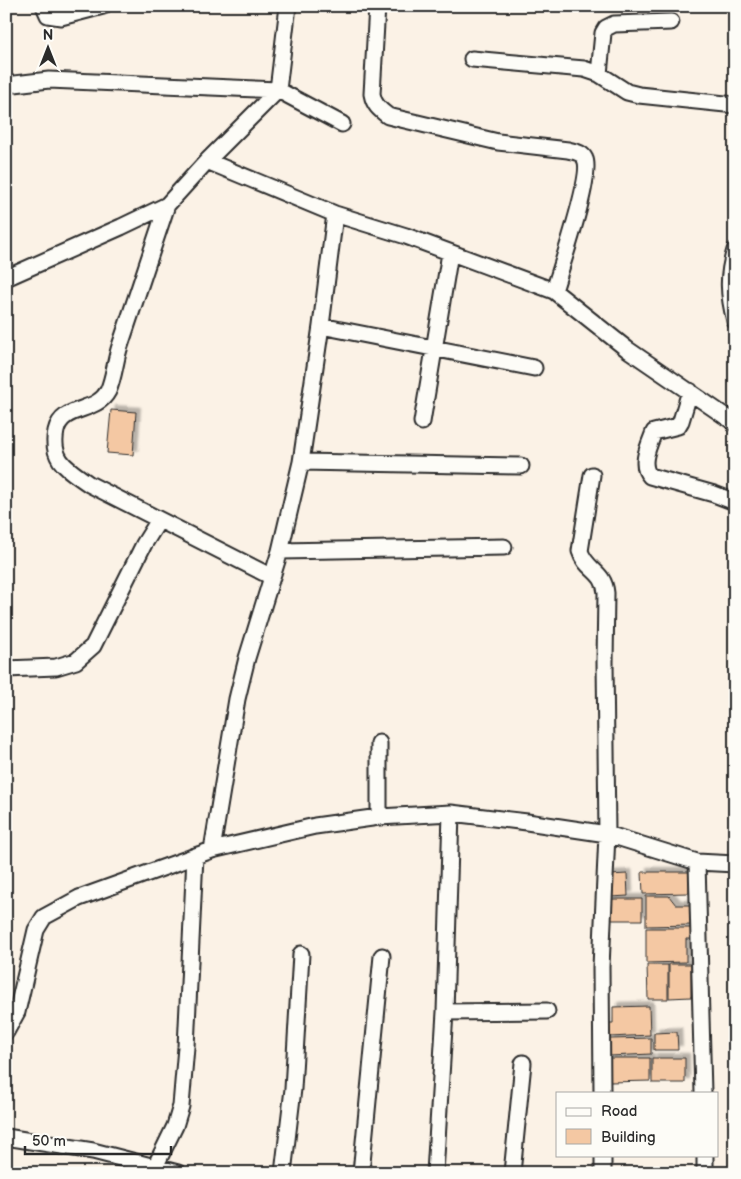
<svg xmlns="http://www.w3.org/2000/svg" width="741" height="1179" viewBox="0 0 741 1179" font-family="'Balsamiq Sans',sans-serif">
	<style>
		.building { fill: #f4c8a3; stroke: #2b2b2b; filter: url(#shadow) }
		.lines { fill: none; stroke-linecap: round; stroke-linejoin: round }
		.minor-casing { stroke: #2b2b2b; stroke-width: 19 }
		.minor { stroke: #fdfcf7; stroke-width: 15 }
	</style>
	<defs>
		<filter id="shadow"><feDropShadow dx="4.5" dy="-4.5" stdDeviation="1" flood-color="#0004"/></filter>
	</defs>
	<rect width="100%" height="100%" fill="#fbf2e6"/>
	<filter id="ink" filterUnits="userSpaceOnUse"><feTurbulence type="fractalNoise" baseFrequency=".02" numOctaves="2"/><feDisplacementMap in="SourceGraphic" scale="10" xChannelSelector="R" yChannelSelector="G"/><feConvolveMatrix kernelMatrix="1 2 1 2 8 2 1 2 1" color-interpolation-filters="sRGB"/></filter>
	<g filter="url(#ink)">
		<path class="building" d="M111 410 136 412 133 455 107 453Z
			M642 872H689V893L643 894Z
			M627 874 628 896 611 897 610 875Z
			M646 896H669L676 905H692V925L646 926Z
			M610 899H642V920H611Z
			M646 928H693V939H686V962L646 963Z
			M669 964H691V997L669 998Z
			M647 965H668V999H648Z
			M649 1006 650 1035 610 1037 609 1023H613V1007Z
			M677 1032 678 1050H654V1033Z
			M651 1038V1054L610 1056V1039Z
			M609 1058H650V1081L609 1082Z
			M652 1058H685V1083H652Z"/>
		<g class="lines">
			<defs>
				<path id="minor" d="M44 6 48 15 61 17 103 6
					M288 6 278 90 207 161 335 214 406 236 554 291 627 349 735 423
					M377 6 372 94C374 105 379 109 388 116L498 142 568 150C575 152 582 152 585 159 593 175 560 270 554 291
					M472 59 584 69 599 74 627 92 639 95 735 105
					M599 74 603 33 606 28 614 24 671 22
					M6 85 49 80 278 90 342 124
					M167 205C151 252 136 299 120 346 115 361 114 378 108 391 96 414 62 404 56 431 50 461 68 469 89 484L272 577
					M735 250C727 276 728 294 735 321
					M6 278 121 227 167 205 207 161
					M321 326 534 368
					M690 391 681 421 678 426 654 432C649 445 639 465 650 476L714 494 735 502
					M422 422 450 253
					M301 462 521 466
					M592 475 580 551C586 571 604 570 606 593L605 662 607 834 601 967 602 1093
					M280 551 504 547
					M6 669 56 667 76 661 93 646 144 544 159 520
					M379 743V817
					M212 850 237 699 247 658 280 551 301 462 321 326 335 214
					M697 862 703 1093
					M445 1012 547 1011
					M6 1032 17 1012 36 930 44 917 79 898 212 850 315 826 379 817 451 813 527 822 607 834 697 862 735 864
					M6 1137 93 1151 178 1173
					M603 1155V1173
					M705 1155V1173
					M155 1167 175 1126 181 1106 186 1047 195 856
					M283 1173 293 1089 301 954
					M361 1173 382 956
					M435 1173 445 1012 451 813
					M512 1173 523 1063"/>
			</defs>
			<use href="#minor" class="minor-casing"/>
			<use href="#minor" class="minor"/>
		</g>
	</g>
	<rect width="741" height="1179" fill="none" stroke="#fdfcf7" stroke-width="25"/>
	<rect x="12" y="12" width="716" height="1154" fill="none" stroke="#2b2b2b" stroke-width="2" filter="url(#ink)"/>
	<rect x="556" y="1092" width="162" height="65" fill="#fdfcf7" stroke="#a9a8a5"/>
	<rect x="566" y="1108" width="25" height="8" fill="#fdfcf7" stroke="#a9a8a5"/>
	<text x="601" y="1116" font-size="15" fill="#2b2b2b">Road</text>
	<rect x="566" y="1129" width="25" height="15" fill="#f4c8a3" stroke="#a9a8a5"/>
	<text x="601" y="1142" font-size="15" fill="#2b2b2b">Building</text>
	<g transform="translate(48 48)" stroke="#fdfcf7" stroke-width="4" paint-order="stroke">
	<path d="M0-4L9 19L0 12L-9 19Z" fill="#2b2b2b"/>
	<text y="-8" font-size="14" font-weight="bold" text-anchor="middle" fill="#2b2b2b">N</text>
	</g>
	<path d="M25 1146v8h146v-8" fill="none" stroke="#2b2b2b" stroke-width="2.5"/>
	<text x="32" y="1146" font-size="15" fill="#2b2b2b" stroke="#fdfcf7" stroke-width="4" paint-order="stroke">50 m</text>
</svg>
